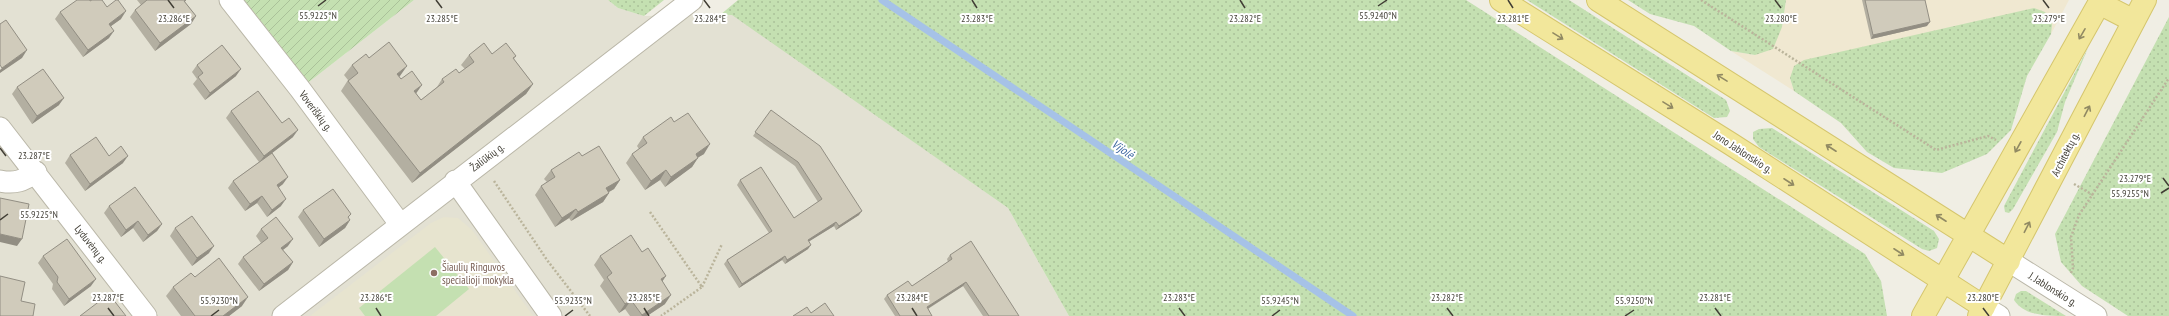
<svg xmlns="http://www.w3.org/2000/svg" width="2169" height="316" viewBox="0 0 2169 316" font-family="'PT Sans Narrow',sans-serif">
	<style>
		.residential { fill: #e3e1d3 }
		.commercial { fill: #f0e8d1 }
		.education { fill: #e7e4cf }
		.grass { fill: url(#grass-dots) }
		.garden { fill: url(#garden-furrows) }
		.pitch { fill: #c4e0b1 }
		.lines { fill: none; stroke-linecap: round; stroke-linejoin: round }
		.stream { stroke: #a6c2e7; stroke-width: 7 }
		.minor-casing { stroke: #bab7a8; stroke-width: 23 }
		.primary-casing { stroke: #d5c66d; stroke-width: 24 }
		.path { stroke: #bab49b; stroke-width: 2.5; stroke-dasharray: 2 2; stroke-linecap: butt }
		.minor { stroke: #fff; stroke-width: 21 }
		.primary { stroke: #f2e79b; stroke-width: 22 }
		.wall { fill: #b3afa1 }
		.shaded-wall { fill: #928e83 }
		.building { fill: #d0cbbb; stroke: #928e83 }
		.oneway { stroke: #918a63 }
		.ticks { fill: none; stroke: #413e35; stroke-width: 1.5 }
		.education-dot { fill: #8d6e63; stroke: #fff; stroke-width: 1.5 }
		.labels { text-anchor: middle; dominant-baseline: central; stroke-width: 4; stroke-linejoin: round; paint-order: stroke }
		.street-label { font-size: 11px; fill: #413e35; stroke: #fff }
		.education-label { font-size: 11px; fill: #785e54; stroke: #fff; text-anchor: start }
		.water-label { font-size: 12px; font-style: italic; fill: #3b66a0; stroke: #fff }
		.ticks-label { font-size: 10px; text-anchor: middle; fill: #413e35; stroke: #fff; stroke-width: 4; stroke-linejoin: round; paint-order: stroke }
	</style>
	<defs>
		<pattern id="grass-dots" width="8" height="8" patternUnits="userSpaceOnUse"><rect width="8" height="8" fill="#c4e0b1"/><path d="M2 2h.1M6 6h.1" fill="none" stroke="#aac199" stroke-width="1.8" stroke-linecap="round"/></pattern>
		<pattern id="garden-furrows" width="10" height="10" patternUnits="userSpaceOnUse"><rect width="10" height="10" fill="#c4e0b1"/><path d="M-1 1l2-2M0 10L10 0M9 11l2-2" fill="none" stroke="#aac199"/></pattern>
	</defs>
	<rect width="100%" height="100%" fill="#f0eee4"/>
	<path class="residential" d="M0 0H230L300 89 414 0H608L618 8 644 16 732 14 1008 208 1069 316H0Z"/>
	<path class="commercial" d="M1786 0H2069L2051 34 2052 25 1790 78 1794 91 1731 51 1755 55 1782 27Z"/>
	<path class="education" d="M444 217 458 218 472 230 533 316H310L431 223Z"/>
	<path class="grass" d="M608 0H664L644 16 618 8Z
		M738 0H1466L1865 254 1881 281 1887 316H1069L1008 208 732 15H720Z
		M1527 0H1569L1726 100 1730 111 1727 117 1714 118Z
		M1628 0H1786L1782 27 1773 49 1755 55 1731 51 1694 26 1650 14Z
		M2034 8 2045 12 2050 18 2052 25 2051 34 2027 76 2011 130 1987 154 1942 173 1894 168 1867 152 1841 123 1794 91 1790 78 1794 66 1804 60Z
		M2169 17V316H2128L2082 286 2061 262 2055 234Z
		M2088 48 2065 102 2057 132 2013 209 2009 213 2005 212 2004 206Z
		M1772 128 1934 231 1939 239 1937 248 1929 251 1922 249 1759 147 1753 139V132L1759 129Z
		M2021 291H2026L2066 316C2047 316 2024 316 2014 300L2016 294Z"/>
	<path class="garden" d="M230 0H414L300 89Z"/>
	<path class="pitch" d="M435 247 469 289 436 316H365L359 308Z"/>
	<g class="lines">
		<path class="stream" d="M882 0 1353 316"/>
		<defs>
			<path id="minor" d="M230 0 300 89 400 224
				M0 128 146 316
				M0 181C15 184 23 181 36 172
				M455 181 551 316
				M2009 261 2096 316
				M1984 307 1999 316
				M283 316 692 0"/>
			<path id="primary" d="M1501 0 1731 144 1984 307
				M1598 0 2009 261
				M2099 3 2134 21
				M1923 316 2101 0
				M1979 316 2145 0"/>
		</defs>
		<use href="#minor" class="minor-casing"/>
		<use href="#primary" class="primary-casing"/>
		<path class="path" d="M1701 0 1936 150 1988 136 1996 140
			M494 181 547 260 590 316
			M2074 184 2093 195
			M650 212 702 287 661 316
			M2071 273 2073 268 2071 237 2079 215 2169 78
			M702 287 722 244"/>
		<use href="#minor" class="minor"/>
		<use href="#primary" class="primary"/>
	</g>
	<path class="wall" d="M137 0H186L185 2 196 16 191 24 155 51 130 17 135 10 141 5Z
		M1862 0H1925L1927 26 1871 39Z
		M90 1 107 7 121 19 111 26 109 38 83 57 55 19 60 12Z
		M492 54 516 56 514 59 533 84 526 94 412 183 341 91 348 80 344 75 352 65 369 58 400 76 399 77 401 79 416 93 421 100 437 87 442 79 459 73 465 69 461 65 469 55Z
		M197 65 236 76 205 100 193 84 197 79 192 72Z
		M17 87 59 105 32 124 12 94Z
		M771 110 859 215 836 230 834 226 809 241 808 249 785 264 782 260 739 288 724 264 727 260 769 233 737 185 740 180 794 218 818 202 795 166 753 136Z
		M231 111 282 123 293 137 272 153 283 184 278 188 281 206 267 217 257 203 245 211 228 188 233 181 259 162 226 118Z
		M674 122 704 154 698 157 692 167 665 187 660 180 645 190 626 163 632 154 639 149 637 146 643 137Z
		M70 155 109 156 123 163 85 191 65 163Z
		M582 156 620 180 614 189 609 192V193L603 202 571 221 569 218 555 227 535 195 541 186 547 182 544 179 551 170Z
		M109 206 162 224 157 231 143 242 133 228 121 237 104 213Z
		M303 210 351 214 348 218 350 220 345 228 319 247 298 217Z
		M175 228 209 253 192 266 170 236Z
		M261 229 288 246 283 250 293 262 288 270 259 291 238 264 243 257 261 243 256 236Z
		M950 255 1019 316H983L963 286 928 309 932 316H895L884 299 887 295 912 286 948 262 947 259Z
		M43 256 91 286 64 306 52 289 53 284 38 263Z
		M600 256 662 282 665 304 647 316H630L625 309 619 313 600 286 604 280 594 265Z
		M195 277 242 306 229 316H181L166 296 173 287Z"/>
	<path class="shaded-wall" d="M126 11 121 19 104 31 109 24Z
		M196 16 191 24 155 51 160 43Z
		M1930 22 1927 26 1871 39 1873 35Z
		M114 31 109 38 83 57 88 50Z
		M27 50 22 58 0 73V70L2 68Z
		M407 66 400 76 390 84 397 74Z
		M241 69 236 76 205 100 210 93Z
		M533 84 526 94 412 183 420 173Z
		M422 85 415 95 414 91Z
		M64 98 59 105 32 124 37 116Z
		M298 130 293 137 259 163 264 156Z
		M710 144 704 154 689 163 696 154Z
		M128 156 123 163 85 191 90 184Z
		M698 158 692 167 665 187 671 177Z
		M666 170 660 180 645 190 651 181Z
		M288 177 283 184 271 193 277 185Z
		M620 180 614 189 600 197 606 188Z
		M609 193 603 202 571 221 578 212Z
		M262 196 257 203 245 211 250 204Z
		M286 199 281 206 267 217 272 210Z
		M576 209 569 218 555 227 562 218Z
		M862 211 859 215 836 230 839 226Z
		M350 220 345 228 319 247 324 239Z
		M138 221 133 228 121 237 126 230Z
		M836 222 834 226 805 244 808 240Z
		M162 224 157 231 143 242 148 235Z
		M0 234 22 239 17 246 0 242Z
		M293 239 288 246 276 255 281 248Z
		M811 245 808 249 785 264 787 260Z
		M214 246 209 253 192 266 197 258Z
		M785 256 782 260 739 288 742 284Z
		M293 262 288 270 259 291 264 284Z
		M666 276 660 285 661 279Z
		M96 279 91 286 64 306 69 299Z
		M966 282 963 286 924 311 927 307Z
		M671 295 665 304 647 316H641Z
		M248 297 242 306 229 316H223Z
		M631 300 625 309 619 313 625 304Z"/>
	<path class="building" d="M77 0H90V1L92 0H102L107 7 116 0H118L126 11 109 24 114 31 88 50 60 12Z
		M147 0H186L184 1 196 16 160 43 135 10Z
		M1865 0H1925L1930 22 1873 35Z
		M6 20 27 50 2 68 0 65V24Z
		M389 42 407 66 397 74 401 79 412 71 422 85 414 91 421 100 444 82 442 79 456 69 459 73 474 62 469 55 484 43 492 54 506 43 516 56 513 58 533 84 420 173 348 81 358 73 352 65 366 54 369 58Z
		M222 45 241 69 210 93 198 77 203 73 197 65Z
		M43 69 64 98 37 116 17 87Z
		M258 91 282 123 289 118 298 130 264 156 231 111Z
		M771 110 820 146 862 211 839 226 836 222 808 240 811 245 787 260 785 256 742 284 727 260 772 231 740 180 761 167 794 218 822 199 798 162 755 132Z
		M688 113 710 144 696 154 698 158 671 177 666 170 651 181 632 154 647 143 643 137 671 117 674 122Z
		M96 137 109 156 121 146 128 156 90 184 70 155Z
		M599 146 620 180 606 188 609 193 578 212 576 209 562 218 541 186 555 177 551 170 579 152 582 156Z
		M272 153 288 177 277 185 286 199 272 210 262 196 250 204 233 181Z
		M135 187 162 224 148 235 138 221 126 230 109 206Z
		M333 189 351 214 348 217 350 220 324 239 303 210Z
		M0 198 29 204 22 239 0 234Z
		M192 216 214 246 197 258 175 228Z
		M276 217 293 239 281 248 293 262 264 284 243 257 268 238 261 229Z
		M631 235 642 252 648 248 666 276 661 279 671 295 642 315 631 300 625 304 607 277 612 273 600 256Z
		M67 239 96 279 69 299 57 282 58 277 43 256Z
		M971 241 1019 316H989L966 282 927 307 932 316H900L887 295 908 281 912 286 952 259 950 255Z
		M219 258 248 297 223 316H195L173 287 191 273 195 277Z
		M0 276 25 282 21 301 35 304 33 316H0Z
		M109 294 126 316H80Z
		M825 303 834 316H793L807 307 811 313Z"/>
	<defs><path id="oneway-shaft" d="M-6 0H5M1.5-3L5.5 0L1.5 3" fill="none" stroke-width="1.6" stroke-linecap="round" stroke-linejoin="round"/></defs>
	<g class="oneway">
		<use href="#oneway-shaft" transform="translate(2082 34) rotate(120)"/>
		<use href="#oneway-shaft" transform="translate(1558 36) rotate(32)"/>
		<use href="#oneway-shaft" transform="translate(1722 78) rotate(-148)"/>
		<use href="#oneway-shaft" transform="translate(1668 105) rotate(32)"/>
		<use href="#oneway-shaft" transform="translate(2087 111) rotate(-63)"/>
		<use href="#oneway-shaft" transform="translate(2018 147) rotate(119)"/>
		<use href="#oneway-shaft" transform="translate(1831 148) rotate(-147)"/>
		<use href="#oneway-shaft" transform="translate(1789 182) rotate(33)"/>
		<use href="#oneway-shaft" transform="translate(1941 218) rotate(-147)"/>
		<use href="#oneway-shaft" transform="translate(2027 227) rotate(-63)"/>
		<use href="#oneway-shaft" transform="translate(1899 252) rotate(33)"/>
	</g>
	<path class="ticks" d="M168 0 174 8M436 0 442 8M704 0 710 8M972 0 977 8M1240 0 1245 8M1508 0 1513 8M1775 0 1781 8M2043 0 2049 8M318 6 326 0M1378 6 1387 0M0 148 6 156M2163 178 2169 186M2161 193 2169 188M0 220 8 214M108 308 114 316M376 308 381 316M644 308 649 316M912 308 917 316M1179 308 1185 316M1447 308 1453 316M1715 308 1721 316M1983 308 1989 316M211 316 219 310M565 316 573 310M1272 316 1280 310M1625 316 1634 310"/>
	<circle class="education-dot" cx="434" cy="273" r="4"/>
	<g class="labels">
		<g class="street-label">
			<text transform="translate(316 111) rotate(53)">Voveriškių g.</text>
			<text transform="translate(1743 152) rotate(33)">Jono Jablonskio g.</text>
			<text transform="translate(2065 154) rotate(-63)">Architektų g.</text>
			<text transform="translate(487 157) rotate(-37)">Žaliūkių g.</text>
			<text transform="translate(91 244) rotate(52)">Lyduvėnų g.</text>
			<text transform="translate(2053 289) rotate(32)">J. Jablonskio g.</text>
		</g>
		<g class="education-label">
			<text x="442" y="267">Šiaulių Ringuvos<tspan x="442" dy="13">specialioji mokykla</tspan></text>
		</g>
		<g class="water-label">
			<text transform="translate(1123 149) rotate(34)">Vijolė</text>
		</g>
	</g>
	<g class="ticks-label">
		<text x="318" y="19">55.9225°N</text>
		<text x="1378" y="19">55.9240°N</text>
		<text x="174" y="22">23.286°E</text>
		<text x="442" y="22">23.285°E</text>
		<text x="710" y="22">23.284°E</text>
		<text x="977" y="22">23.283°E</text>
		<text x="1245" y="22">23.282°E</text>
		<text x="1513" y="22">23.281°E</text>
		<text x="1781" y="22">23.280°E</text>
		<text x="2049" y="22">23.279°E</text>
		<text x="34" y="159">23.287°E</text>
		<text x="2135" y="182">23.279°E</text>
		<text x="2130" y="197">55.9255°N</text>
		<text x="39" y="218">55.9225°N</text>
		<text x="108" y="301">23.287°E</text>
		<text x="376" y="301">23.286°E</text>
		<text x="644" y="301">23.285°E</text>
		<text x="912" y="301">23.284°E</text>
		<text x="1179" y="301">23.283°E</text>
		<text x="1447" y="301">23.282°E</text>
		<text x="1715" y="301">23.281°E</text>
		<text x="1983" y="301">23.280°E</text>
		<text x="219" y="304">55.9230°N</text>
		<text x="573" y="304">55.9235°N</text>
		<text x="1280" y="304">55.9245°N</text>
		<text x="1634" y="304">55.9250°N</text>
	</g>
</svg>
